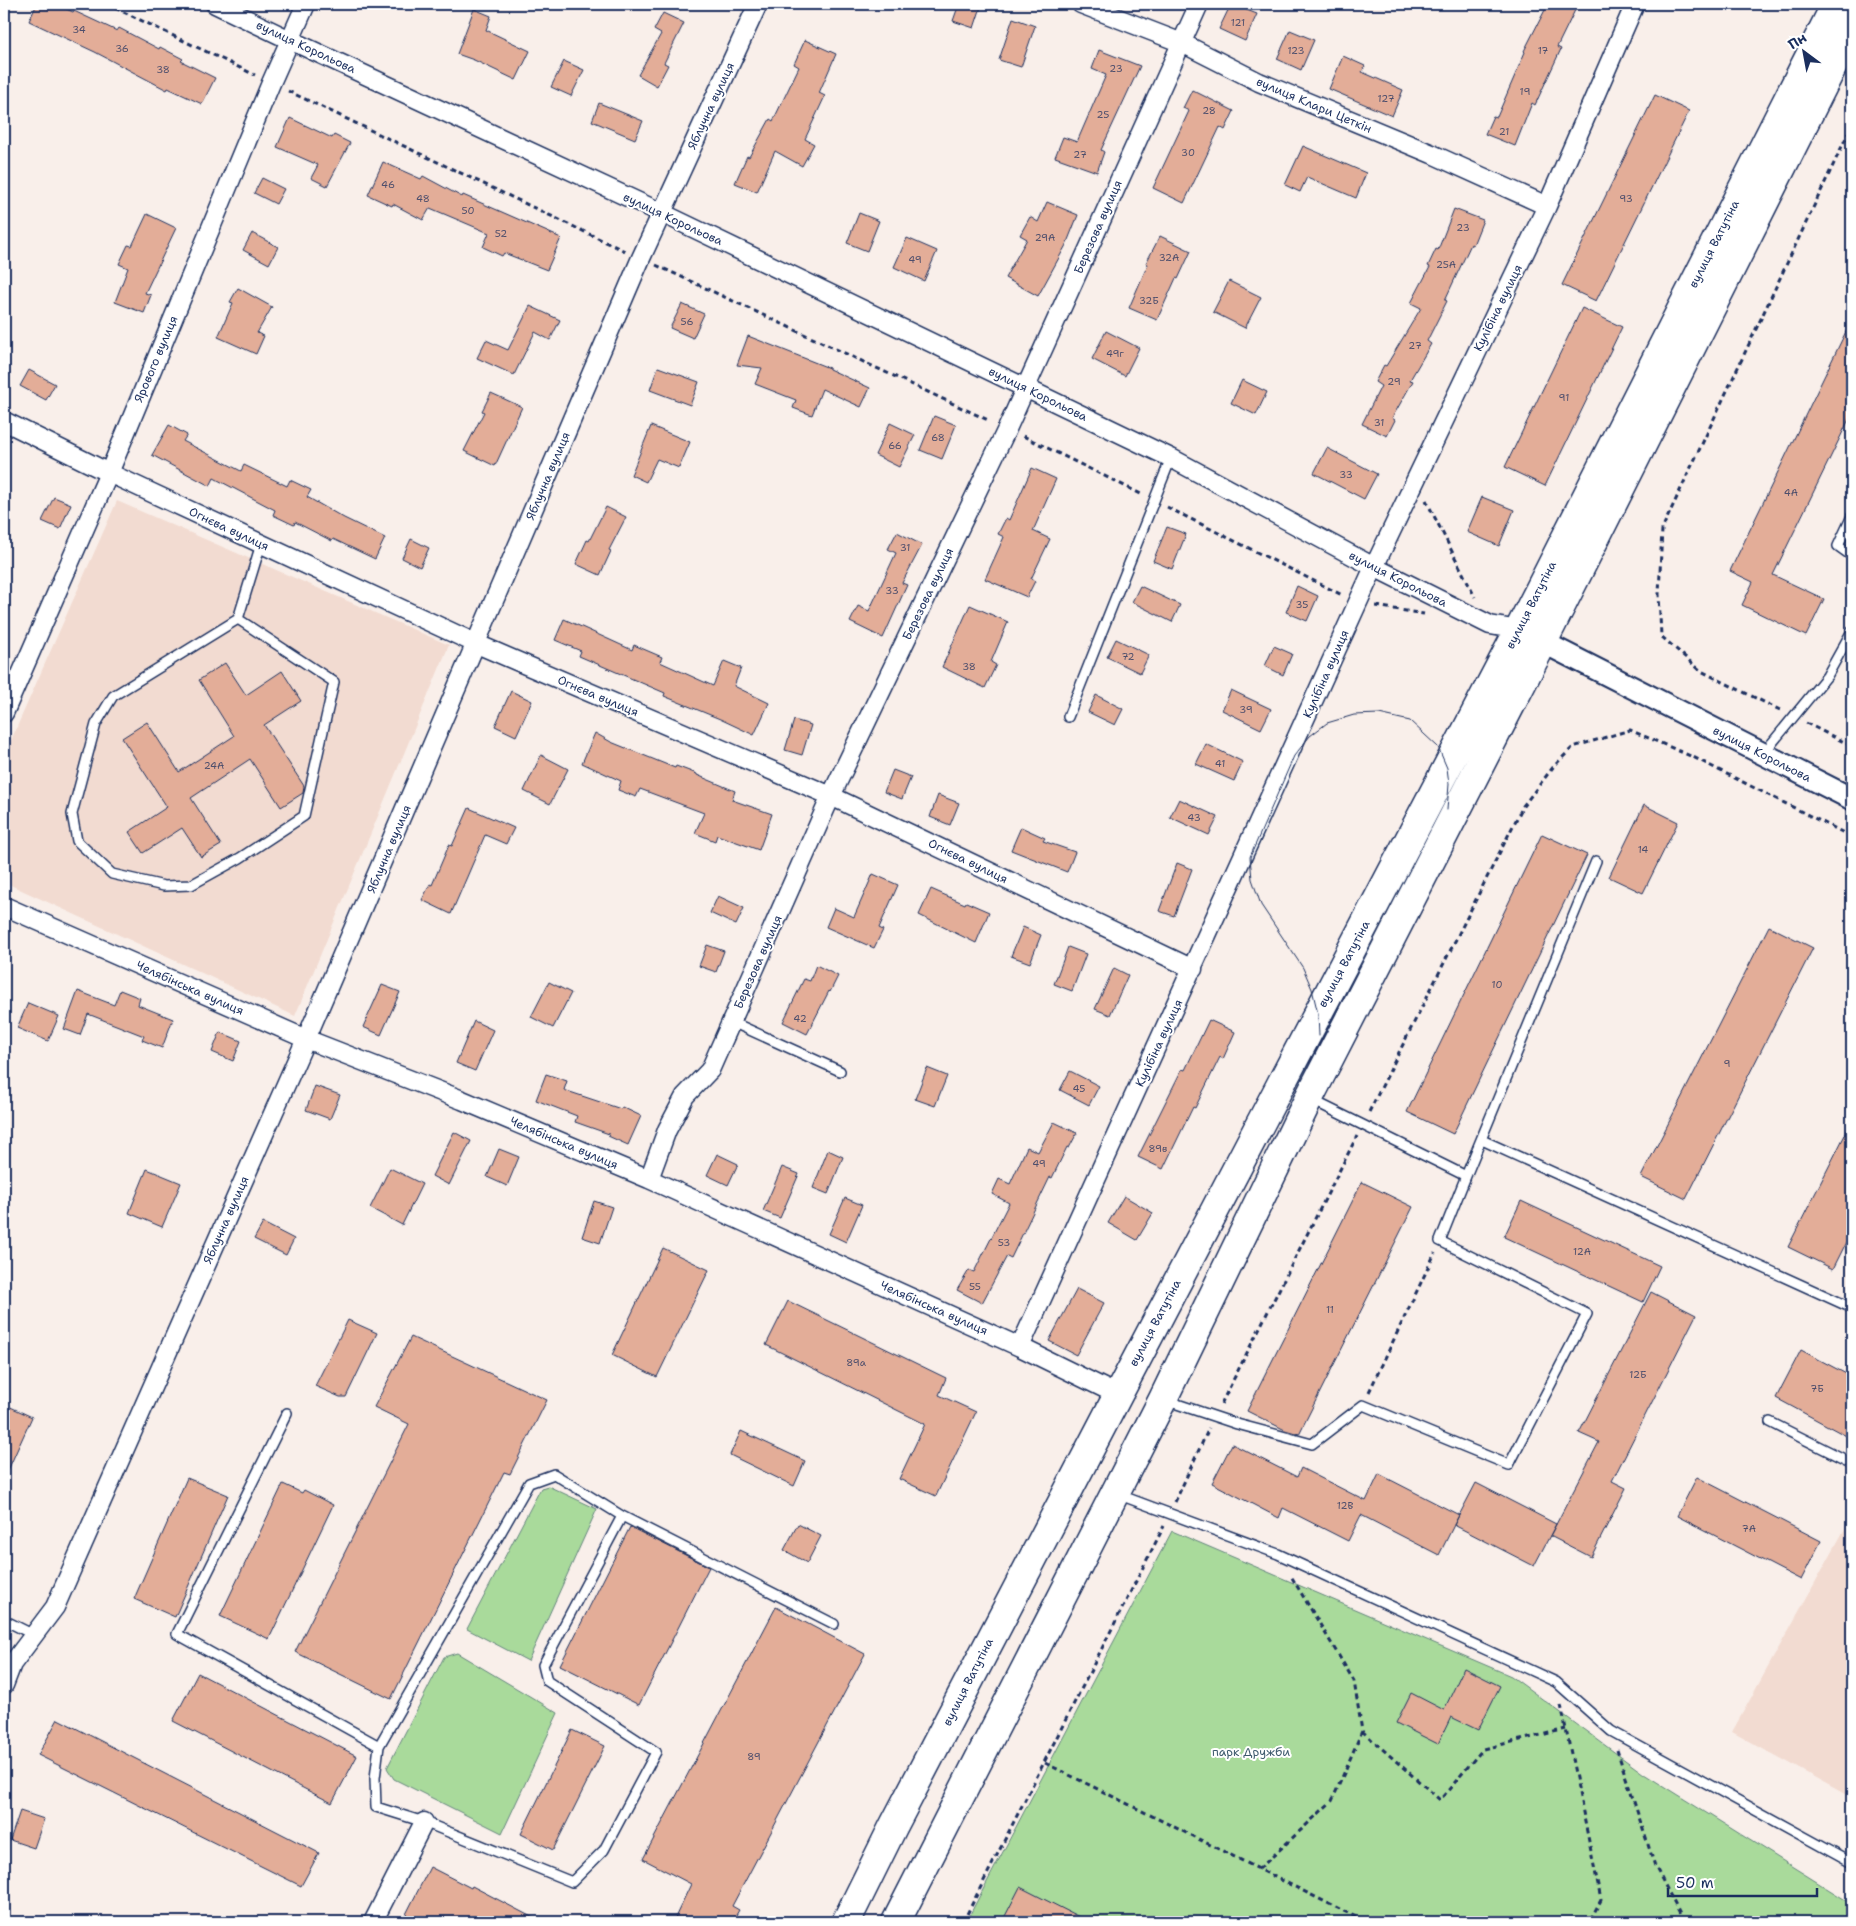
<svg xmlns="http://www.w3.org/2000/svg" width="1856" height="1926" viewBox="0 0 1856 1926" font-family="'Shantell Sans',sans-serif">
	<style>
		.built { fill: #f2dbd1 }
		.green { fill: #a9da9b; stroke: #62847c }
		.building { fill: #e3ad98; stroke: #1b2f5e }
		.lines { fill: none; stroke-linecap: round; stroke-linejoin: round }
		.service-casing { stroke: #1b2f5e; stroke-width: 12 }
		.minor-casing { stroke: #1b2f5e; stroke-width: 21 }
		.tertiary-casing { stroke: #1b2f5e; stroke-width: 25 }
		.primary-casing { stroke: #1b2f5e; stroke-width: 31 }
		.path { stroke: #1b2f5e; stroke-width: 3; stroke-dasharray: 5 4; stroke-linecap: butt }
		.service { stroke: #fff; stroke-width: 9 }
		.minor { stroke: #fff; stroke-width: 18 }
		.tertiary { stroke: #fff; stroke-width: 21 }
		.primary { stroke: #fff; stroke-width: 28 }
		.tram { stroke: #1b2f5e; stroke-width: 1 }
		.labels { text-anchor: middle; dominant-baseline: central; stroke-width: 4; stroke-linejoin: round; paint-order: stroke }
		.number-label { font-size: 10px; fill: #4d4e6c }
		.street-label { font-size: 12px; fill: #1b2f5e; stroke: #fff }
		.park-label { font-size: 12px; fill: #3e5a6d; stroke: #fff }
	</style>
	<rect width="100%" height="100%" fill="#f9efea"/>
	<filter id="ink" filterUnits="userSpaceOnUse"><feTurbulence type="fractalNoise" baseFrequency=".02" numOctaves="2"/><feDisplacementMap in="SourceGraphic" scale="10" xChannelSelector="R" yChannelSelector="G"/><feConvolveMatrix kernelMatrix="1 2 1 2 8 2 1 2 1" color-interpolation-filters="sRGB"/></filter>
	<g filter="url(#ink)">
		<path class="built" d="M117 501 449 645 295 1016 4 882V756Z
			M1852 1516V1798L1732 1732Z"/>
		<path class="green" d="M548 1486 597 1509 528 1661 467 1629 541 1488Z
			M1172 1531 1511 1676 1644 1774 1852 1904V1922H966Z
			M457 1653 558 1713 502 1833 394 1779 387 1768 444 1657Z"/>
		<path class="building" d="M37 4H55L73 12 74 11 117 31 119 28 159 49 160 47 183 59 181 61 215 78 202 104 168 88 167 90 95 52 29 21Z
			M959 4H982L974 28 953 21Z
			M1231 4 1257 14 1245 41 1219 29Z
			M1548 4H1578L1557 47 1561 49 1535 105 1532 103 1515 146 1485 134 1493 116 1497 117 1525 52 1524 51Z
			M474 9 491 16 486 30 530 51 516 80 474 60 457 54Z
			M663 13 684 23 664 63 668 65 657 86 638 75 661 34 654 30Z
			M1013 18 1035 26 1021 67 999 60Z
			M1290 30 1314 40 1301 70 1277 59Z
			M805 40 836 54 819 93 825 96 805 139 814 144 802 166 775 151 757 192 735 183 747 156 749 157 770 119 773 121 799 67 794 64Z
			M1099 50 1140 66 1101 150 1104 152 1097 172 1055 157 1063 137 1077 142 1106 75 1092 69Z
			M1343 56 1365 66 1362 72 1403 90 1392 116 1329 89Z
			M564 61 584 70 571 96 551 87Z
			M1192 90 1234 111 1225 130 1220 127 1184 203 1153 188 1189 111 1183 108Z
			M1655 95 1689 111 1596 301 1562 285Z
			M599 103 643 121 635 139 592 121Z
			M290 118 332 138 334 135 350 143 327 186 311 178 318 165 277 147Z
			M1303 146 1366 173 1356 198 1307 177 1300 192 1285 185Z
			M383 162 421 179 423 176 462 197 463 195 561 238 547 270 504 253 502 256 483 247 489 233 430 208 423 220 393 204 392 206 368 195Z
			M262 178 284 189 276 204 254 193Z
			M1047 202 1078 215 1066 245 1038 296 1005 278 1027 239 1020 235 1030 217 1038 222Z
			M1454 209 1483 220 1473 245 1471 244 1445 300 1447 301 1427 341 1431 344 1410 380 1413 381 1392 418 1395 420 1387 436 1362 424 1381 386 1375 382 1384 365 1386 366 1421 308 1411 303 1430 267 1428 266 1436 249 1438 250Z
			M859 213 879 221 867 251 847 243Z
			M147 214 176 228 145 293 151 295 144 313 115 302 128 268 119 264 128 245 132 246Z
			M252 233 278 247 269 264 243 250Z
			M1160 236 1191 251 1178 279 1176 278 1157 320 1129 308 1148 264 1146 263Z
			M907 238 937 251 924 281 894 267Z
			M1229 281 1261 297 1245 328 1213 312Z
			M238 288 272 307 257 333 264 336 256 354 218 337 233 303 230 302Z
			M682 304 704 314 693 338 670 328Z
			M530 306 560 320 550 340 535 332 514 375 477 358 486 340 508 350Z
			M1582 308 1622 327 1545 486 1505 467Z
			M1852 319V413L1773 575 1824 599 1806 636 1742 605 1753 582 1730 571Z
			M1106 331 1139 348 1125 376 1092 359Z
			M748 336 829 368V369L870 388 861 407 822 389 812 415 793 408 796 400 755 384 762 368 737 365Z
			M658 367 699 382 690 405 650 390Z
			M29 370 55 384 46 400 20 386Z
			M1242 380 1267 392 1256 415 1231 403Z
			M491 393 522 407 495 466 464 451 484 412 482 411Z
			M934 416 956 425 942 459 920 450Z
			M890 423 915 435 899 467 875 455Z
			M169 425 187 435 183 441 241 471 244 465 287 486 290 480 311 490 307 497 344 518 385 538 375 559 333 539 332 541 295 522 294 525 273 515 275 510 214 478 210 486 152 455Z
			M651 426 690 442 679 468 657 459 646 482 631 475Z
			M1327 448 1377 474 1364 499 1314 473Z
			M1032 468 1056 479 1033 531 1050 539 1031 579 1035 581 1027 597 985 579 1004 537 998 534 1006 518 1009 520Z
			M54 497 71 504 60 529 42 521Z
			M1482 497 1514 510 1499 546 1467 532Z
			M606 507 626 517 609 550 611 551 600 575 576 564 587 540 589 541Z
			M1167 527 1186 534 1172 569 1153 561Z
			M897 532 922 545 902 583 907 585 883 638 850 622 858 606 869 611 896 553 888 549Z
			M411 539 429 548 420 567 402 558Z
			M1140 586 1180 605 1172 622 1132 602Z
			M1297 586 1318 596 1307 621 1286 612Z
			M970 605 1008 622 991 662 996 665 985 688 942 667Z
			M564 619 632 650 634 645 662 657 660 662 713 686 724 661 741 668 734 686 769 703 754 735 720 719 664 696 665 693 579 656 581 651 555 640Z
			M1116 639 1149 655 1140 673 1107 657Z
			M1274 646 1292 654 1283 675 1265 666Z
			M225 663 246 695 282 671 301 701 264 725 304 786 303 793 281 807 250 759 191 798 221 845 201 857 182 828 143 853 129 832 167 807 122 738 147 722 179 772 234 736 199 680Z
			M1231 690 1271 709 1261 729 1222 710Z
			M511 691 532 701 516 736 495 726Z
			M1096 695 1123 709 1115 725 1088 712Z
			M794 720 811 725 802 755 785 750Z
			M595 733 611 742 675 768 676 766 697 774V775L735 791 732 800 772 814 759 850 717 835 715 841 695 833 704 813 640 789 636 797 618 790 621 781 582 763Z
			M1206 744 1243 762 1234 781 1196 764Z
			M541 755 568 769 550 804 524 791Z
			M893 770 911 777 902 799 884 792Z
			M938 795 959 803 950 825 930 817Z
			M1179 799 1218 817 1209 835 1170 817Z
			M1644 805 1678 822 1643 893 1609 877Z
			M469 808 514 828 506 844 485 835 451 914 422 900 430 884 432 885 449 845 452 846Z
			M1021 827 1045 838 1043 841 1075 852 1067 872 1011 850Z
			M1542 834 1587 855 1453 1134 1407 1112Z
			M1177 863 1192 869 1174 916 1159 911Z
			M873 874 898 885 879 928 883 930 874 948 826 927 834 908 854 917Z
			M931 889 965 904 966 902 989 912 976 943 919 915Z
			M718 896 744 908 736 925 710 913Z
			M1769 926 1813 948 1686 1199 1641 1177Z
			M1023 927 1041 935 1030 963 1011 956Z
			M707 945 724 951 716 972 699 966Z
			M1068 947 1086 954 1072 991 1054 984Z
			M816 965 838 976 830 992 829 991 807 1034 783 1022 804 979 810 981Z
			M1114 968 1128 975 1110 1015 1095 1009Z
			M549 982 571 993 553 1028 531 1017Z
			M382 985 400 992 381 1035 363 1027Z
			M120 990 140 998 138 1005 173 1019 162 1048 142 1040 144 1036 88 1014 80 1035 64 1029 78 991 114 1005Z
			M28 1003 59 1016 48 1041 17 1028Z
			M1209 1020 1235 1032 1223 1059 1220 1057 1195 1108 1193 1107 1163 1169 1138 1157 1182 1069 1185 1070Z
			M474 1021 493 1030 475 1071 456 1063Z
			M220 1032 241 1041 233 1061 212 1052Z
			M927 1068 947 1076 935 1106 915 1099Z
			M1070 1071 1099 1086 1089 1105 1060 1090Z
			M546 1074 567 1081 564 1090 621 1109 622 1107 641 1116 628 1145 608 1136 609 1134 575 1122 577 1116 536 1100Z
			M315 1086 340 1095 330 1119 306 1110Z
			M1852 1121V1231L1833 1269 1788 1247Z
			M1054 1122 1077 1133 1069 1148 1067 1147 1052 1178 1050 1177 1011 1258 1007 1256 982 1303 957 1290 969 1270 974 1272 1009 1203 992 1194 999 1179 1010 1184 1027 1147 1038 1152Z
			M454 1132 471 1141 449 1185 432 1176Z
			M499 1149 519 1157 507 1186 487 1177Z
			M828 1150 843 1157 828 1194 813 1188Z
			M717 1154 738 1164 728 1185 707 1175Z
			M782 1167 799 1174 780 1218 763 1211Z
			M390 1168 422 1184 402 1225 370 1208Z
			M147 1169 181 1183 162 1227 129 1213Z
			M1362 1182 1413 1207 1299 1434 1285 1430 1247 1411Z
			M1124 1196 1153 1213 1137 1240 1108 1223Z
			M845 1198 862 1205 846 1242 829 1234Z
			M594 1201 612 1207 600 1243 582 1237Z
			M1521 1201 1660 1266 1643 1302 1504 1237Z
			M263 1223 294 1239 286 1255 254 1239Z
			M663 1248 709 1270 657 1377 612 1355Z
			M1077 1289 1104 1303 1076 1355 1049 1341Z
			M1651 1292 1696 1315 1612 1481 1626 1488 1591 1557 1550 1536 1599 1442 1579 1433Z
			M788 1301 946 1378 939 1395 976 1412 936 1496 899 1479 925 1424 766 1345Z
			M348 1320 377 1333 346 1397H340L315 1386Z
			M411 1337 547 1400 510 1474 504 1472 391 1699 295 1652 409 1424 374 1407Z
			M1801 1350 1852 1377V1439L1776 1398Z
			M4 1404 32 1417 4 1479Z
			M741 1431 805 1461 794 1486 730 1455Z
			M1232 1444 1297 1477 1301 1468 1366 1501 1379 1474 1459 1515 1439 1555 1361 1515 1348 1541 1283 1508 1279 1518 1212 1483Z
			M1697 1477 1821 1541 1801 1580 1677 1516Z
			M187 1478 228 1495 175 1617 134 1599Z
			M1476 1483 1556 1524 1534 1566 1454 1525Z
			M283 1484 302 1493 304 1490 333 1505 269 1639 220 1616Z
			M798 1524 821 1536 807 1563 784 1550Z
			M630 1527 709 1567 639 1705 560 1665Z
			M776 1607 865 1654 732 1906 739 1910 732 1922H673L691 1884 643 1859Z
			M1464 1668 1500 1686 1478 1730 1451 1717 1438 1744 1396 1723 1411 1693 1444 1710Z
			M198 1673 357 1756 332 1803 173 1721Z
			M58 1719 319 1853 301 1886 38 1755Z
			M572 1730 605 1746 553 1850 521 1834Z
			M20 1811 44 1819 34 1848 10 1840Z
			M430 1867 471 1888 472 1886 541 1922H402Z
			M1020 1887 1089 1922H1002Z"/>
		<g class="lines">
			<defs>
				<path id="service" d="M1852 516 1838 546 1852 556
					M238 619 334 682 304 816 240 858 191 885 164 886 112 874 77 841 72 814 96 724 113 696 238 619 261 544
					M1068 717 1171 458
					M1763 754 1827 676 1852 631
					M732 1022 840 1071
					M1482 1140 1852 1308
					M1466 1176 1596 861
					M1165 1400 1237 1424 1312 1444 1363 1405 1509 1465 1587 1314 1440 1241 1466 1176 1310 1099
					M287 1413 177 1634 379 1746 375 1778 376 1807 424 1822 572 1882 604 1850 656 1752 547 1681 543 1665 622 1516
					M1770 1422 1852 1463
					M1117 1494 1278 1554 1556 1682 1611 1731 1852 1863
					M4 1620 34 1635
					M379 1746 529 1483 554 1474 622 1516 834 1624"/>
				<path id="minor" d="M215 4 290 40 662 213 1171 458 1374 567 1490 625 1519 630
					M1081 4 1182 43 1259 82 1432 154 1547 206
					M4 421 109 473 477 644 831 796 1193 969
					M4 713 109 473 271 83 306 4
					M4 906 306 1039 462 1100 649 1179 1020 1347 1118 1395
					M649 1179 667 1130 685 1096 710 1070 831 796 1007 429 1199 4
					M1020 1347 1374 567 1547 206 1635 4
					M4 1685 12 1664 55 1607 306 1039 641 258 758 4
					M373 1922 424 1822"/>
				<path id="tertiary" d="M1529 635 1852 799"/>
				<path id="primary" d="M846 1922 893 1827 1118 1395 1519 630 1836 4
					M896 1922 1163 1399 1309 1098 1543 642 1852 28"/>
			</defs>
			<use href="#service" class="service-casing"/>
			<use href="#minor" class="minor-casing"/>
			<use href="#tertiary" class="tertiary-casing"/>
			<use href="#primary" class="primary-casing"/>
			<path class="path" d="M107 4 255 75
				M288 91 625 251
				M656 265 990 421
				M1023 436 1143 495
				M1426 500 1475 597
				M1167 507 1342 595
				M1376 606 1424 614
				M1780 710 1701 671 1661 636 1659 594 1662 529 1852 125
				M1806 723 1852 746
				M1369 1112 1523 806 1554 766 1573 747 1630 730 1693 757 1852 837
				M1369 1392 1435 1253
				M1221 1404 1357 1136
				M1175 1502 1209 1428
				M1561 1705 1601 1900 1589 1922
				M1362 1731 1440 1800 1483 1749 1566 1729
				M1617 1750 1655 1866 1684 1922
				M1045 1763 1366 1922
				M1259 1869 1332 1801 1362 1731 1354 1681 1291 1576
				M963 1922 1164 1526"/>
			<use href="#service" class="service"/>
			<use href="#minor" class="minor"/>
			<use href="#tertiary" class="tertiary"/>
			<use href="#primary" class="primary"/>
			<path class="tram" d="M1319 1036 1318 1014 1312 989 1303 968 1261 905 1252 879 1250 857 1294 756 1310 736 1327 723 1354 715 1379 714 1410 721 1438 747 1447 768 1449 784 1447 810"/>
		</g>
	</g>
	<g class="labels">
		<g class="number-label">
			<text x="1238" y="22">121</text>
			<text x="79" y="29">34</text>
			<text x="122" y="48">36</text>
			<text x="1296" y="50">123</text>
			<text x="1543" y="50">17</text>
			<text x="1116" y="68">23</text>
			<text x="163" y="69">38</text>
			<text x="1525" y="91">19</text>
			<text x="1386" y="98">127</text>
			<text x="1209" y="110">28</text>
			<text x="1103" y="114">25</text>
			<text x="1504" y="131">21</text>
			<text x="1188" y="152">30</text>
			<text x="1080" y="154">27</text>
			<text x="388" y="184">46</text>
			<text x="423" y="198">48</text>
			<text x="1626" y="198">93</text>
			<text x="468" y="210">50</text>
			<text x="1463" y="227">23</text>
			<text x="501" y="233">52</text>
			<text x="1045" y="237">29А</text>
			<text x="1169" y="257">32А</text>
			<text x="915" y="259">49</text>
			<text x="1446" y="264">25А</text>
			<text x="1149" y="300">32Б</text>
			<text x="687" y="321">56</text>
			<text x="1415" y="345">27</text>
			<text x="1115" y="353">49г</text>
			<text x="1394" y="381">29</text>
			<text x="1564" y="397">91</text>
			<text x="1379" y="422">31</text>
			<text x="938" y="437">68</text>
			<text x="895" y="445">66</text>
			<text x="1346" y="474">33</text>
			<text x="1791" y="492">4А</text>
			<text x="905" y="547">31</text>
			<text x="892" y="590">33</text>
			<text x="1302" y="604">35</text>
			<text x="1128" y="656">72</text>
			<text x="969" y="666">38</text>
			<text x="1246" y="709">39</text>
			<text x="1220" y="763">41</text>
			<text x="214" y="765">24А</text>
			<text x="1194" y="817">43</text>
			<text x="1643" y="849">14</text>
			<text x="1497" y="984">10</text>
			<text x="800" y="1018">42</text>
			<text x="1727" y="1063">9</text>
			<text x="1079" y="1088">45</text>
			<text x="1158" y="1148">89в</text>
			<text x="1039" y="1163">49</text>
			<text x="1004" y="1242">53</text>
			<text x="1582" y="1251">12А</text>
			<text x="975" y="1286">55</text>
			<text x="1330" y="1309">11</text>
			<text x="856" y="1362">89а</text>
			<text x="1638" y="1374">12Б</text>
			<text x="1817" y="1388">7Б</text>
			<text x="1345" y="1505">12В</text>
			<text x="1749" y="1528">7А</text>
			<text x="754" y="1756">89</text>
		</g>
		<g class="street-label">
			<text transform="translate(306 47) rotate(25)">вулиця Корольова</text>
			<text transform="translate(1314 105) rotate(23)">вулиця Клари Цеткін</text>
			<text transform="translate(711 106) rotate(-65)">Яблучна вулиця</text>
			<text transform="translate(673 219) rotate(25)">вулиця Корольова</text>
			<text transform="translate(1098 227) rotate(-66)">Березова вулиця</text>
			<text transform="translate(1714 244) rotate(-63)">вулиця Ватутіна</text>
			<text transform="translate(1498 308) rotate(-64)">Кулібіна вулиця</text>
			<text transform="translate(156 359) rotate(-67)">Ярового вулиця</text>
			<text transform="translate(1038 394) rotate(26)">вулиця Корольова</text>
			<text transform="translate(548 476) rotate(-67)">Яблучна вулиця</text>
			<text transform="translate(229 529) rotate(25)">Огнєва вулиця</text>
			<text transform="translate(1398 579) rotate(27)">вулиця Корольова</text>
			<text transform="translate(928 594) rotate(-64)">Березова вулиця</text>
			<text transform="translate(1531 605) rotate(-63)">вулиця Ватутіна</text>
			<text transform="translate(1326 674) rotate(-66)">Кулібіна вулиця</text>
			<text transform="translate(598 696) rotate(23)">Огнєва вулиця</text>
			<text transform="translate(1762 754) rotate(27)">вулиця Корольова</text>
			<text transform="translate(389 849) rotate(-67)">Яблучна вулиця</text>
			<text transform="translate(968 861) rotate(26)">Огнєва вулиця</text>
			<text transform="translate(758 962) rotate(-66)">Березова вулиця</text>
			<text transform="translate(1344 964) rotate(-62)">вулиця Ватутіна</text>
			<text transform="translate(190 988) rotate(24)">Челябінська вулиця</text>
			<text transform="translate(1159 1043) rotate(-65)">Кулібіна вулиця</text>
			<text transform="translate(564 1143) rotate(23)">Челябінська вулиця</text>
			<text transform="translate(226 1220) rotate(-66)">Яблучна вулиця</text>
			<text transform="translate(934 1308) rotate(24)">Челябінська вулиця</text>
			<text transform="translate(1155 1323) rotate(-62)">вулиця Ватутіна</text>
			<text transform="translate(968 1682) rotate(-63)">вулиця Ватутіна</text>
		</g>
		<g class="park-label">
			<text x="1251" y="1752">парк Дружби</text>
		</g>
	</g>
	<rect width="1856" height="1926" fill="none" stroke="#fff" stroke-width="20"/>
	<rect x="10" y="10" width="1836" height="1906" fill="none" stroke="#1b2f5e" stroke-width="2" filter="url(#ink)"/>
	<g transform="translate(1804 52) rotate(328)" stroke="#ffffff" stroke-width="4" paint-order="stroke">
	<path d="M0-4L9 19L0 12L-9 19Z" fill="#1b2f5e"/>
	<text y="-8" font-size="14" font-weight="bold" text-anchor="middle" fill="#1b2f5e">Пн</text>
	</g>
	<path d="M1668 1888v8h149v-8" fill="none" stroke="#1b2f5e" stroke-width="2.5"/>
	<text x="1676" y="1888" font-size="15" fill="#1b2f5e" stroke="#ffffff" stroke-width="4" paint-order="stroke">50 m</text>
</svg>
